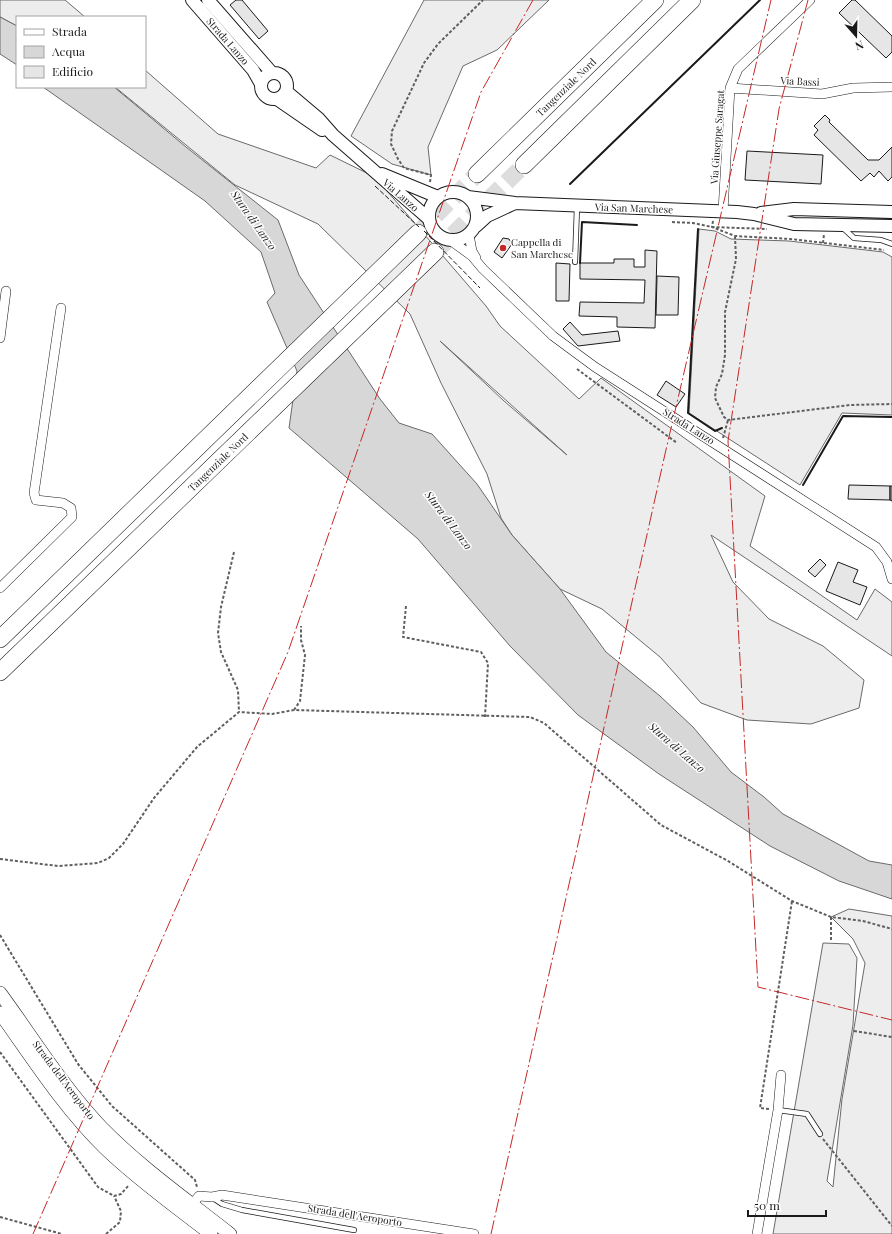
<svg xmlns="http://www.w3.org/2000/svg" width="892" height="1234" viewBox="0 0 892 1234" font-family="'Playfair Display',serif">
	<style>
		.built { fill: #ededed; stroke: #6a6a6a; fill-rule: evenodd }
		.water { fill: #d7d7d7; stroke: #6a6a6a }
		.building { fill: #e6e6e6; stroke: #1a1a1a }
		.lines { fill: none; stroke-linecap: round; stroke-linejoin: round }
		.motorway-tunnel { stroke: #ddd; stroke-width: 17; stroke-dasharray: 17 8; stroke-linecap: butt }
		.service-casing { stroke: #1a1a1a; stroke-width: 6 }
		.minor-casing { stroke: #1a1a1a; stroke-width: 10 }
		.tertiary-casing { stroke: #1a1a1a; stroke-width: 14 }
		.secondary-casing { stroke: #1a1a1a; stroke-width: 14 }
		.motorway-casing { stroke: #1a1a1a; stroke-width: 18 }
		.path { stroke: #5f5f5f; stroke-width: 2; stroke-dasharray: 3 2; stroke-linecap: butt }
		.service { stroke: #fff; stroke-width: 4.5 }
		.minor { stroke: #fff; stroke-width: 9 }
		.tertiary { stroke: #fff; stroke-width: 12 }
		.secondary { stroke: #fff; stroke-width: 13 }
		.motorway { stroke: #fff; stroke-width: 17 }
		.fence { stroke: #1a1a1a; stroke-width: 1; stroke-dasharray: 5 2; stroke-linecap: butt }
		.wall { stroke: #1a1a1a; stroke-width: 2 }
		.power { stroke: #c62828; stroke-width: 1; stroke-dasharray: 14 3 2 3; stroke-linecap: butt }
		.poi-dot { fill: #c62828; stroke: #fff; stroke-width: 1.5 }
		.labels { text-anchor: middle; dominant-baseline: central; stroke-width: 3; stroke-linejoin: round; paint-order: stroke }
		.street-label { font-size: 10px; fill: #1a1a1a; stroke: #fff }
		.poi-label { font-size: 10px; fill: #1a1a1a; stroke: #fff; text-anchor: start }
		.water-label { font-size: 11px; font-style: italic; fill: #1a1a1a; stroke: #fff }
	</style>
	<rect width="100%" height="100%" fill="#fff"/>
	<path class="built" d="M0 0H65L85 17H17V26L0 17Z
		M424 0H549L497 50 463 66 428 147 431 175 392 164 351 136Z
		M145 70 218 134 316 168 330 155 375 177 486 306 500 326 579 399 601 378 765 496 750 546 857 620 875 589 892 602V656L711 535 733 582 769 619 823 646 864 680 859 708 811 724 747 720 701 703 660 657 602 609 560 589 512 535 501 518 487 474 441 383 410 314 318 224 235 185 115 87H145ZM440 341 567 455 504 401Z
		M699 229 715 231 731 239 789 241 883 252 892 257V415L842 413 800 485 689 413Z
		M849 909 892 916V1234H773L823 943 849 944 857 958 853 1025 827 1181 833 1187 842 1099 865 963 853 939 831 917Z"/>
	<path class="water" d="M0 17 17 26V65L0 54Z
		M43 87H114L186 147 278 220 299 275 380 399 399 423 432 434 477 484 512 535 560 589 606 652 660 696 693 727 731 772 764 797 783 814 869 861 892 865V899L839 881 770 846 659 774 578 715 510 646 418 539 289 428 297 371 267 302 275 293 261 252 205 201Z"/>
	<path class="building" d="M236 0H242L268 31 259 39 230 5Z
		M852 0H855L892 36V52L886 58 839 13Z
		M825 115 830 120 829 122 868 160H879L892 147V177L888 181 879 171 874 177 870 173 861 181 814 135 818 130 814 126Z
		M747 151 823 155 821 184 745 180Z
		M503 238 509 239 512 244 502 258 494 252Z
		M645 250 657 251 655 328 617 327V317L579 316 580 302 644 303 645 280 580 279V263H614V259H634V267H645Z
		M556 263 570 264 569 301H556Z
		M657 276 679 277 678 315H656Z
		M570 322 582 335 618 331 620 341 578 346 563 329Z
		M666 381 685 394 676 407 657 395Z
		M849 485 890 486V500L848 499Z
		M890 486H892V501L890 500Z
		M820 559 826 565 815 577 808 571Z
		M838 562 858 570 853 582 867 587 860 605 826 591Z"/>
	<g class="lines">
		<path class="motorway-tunnel" d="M418 233 477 174
			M435 252 524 165"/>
		<defs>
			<path id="service" d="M842 227 854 238 881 240 892 244
				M575 262 577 207
				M778 1110 807 1114 820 1134
				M213 1198 222 1204 242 1210 354 1230"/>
			<path id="minor" d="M730 88 822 94 853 88 892 87
				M723 211 730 88 738 69 810 0
				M469 235 472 251 476 258
				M450 240 472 256 483 269 553 336 595 367 876 547 887 562 892 579
				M0 338 6 291
				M0 588 72 517 71 508 63 503 36 500 34 493 61 308
				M189 1208 199 1196 212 1197 222 1195 474 1234
				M757 1234 778 1110 781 1075"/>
			<path id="tertiary" d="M192 0 253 70 261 84
				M208 0 272 73
				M261 86a13 13 0 1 1 26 0a13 13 0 1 1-26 0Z
				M286 91 318 118 333 135 429 219
				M277 99 322 130
				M382 174 438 197
				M429 216a24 24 0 1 1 48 0a24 24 0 1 1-48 0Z
				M468 197 515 203 737 212 754 214 794 224 892 226
				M761 213 794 209 892 212
				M476 226 487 216 515 203"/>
			<path id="secondary" d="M0 993C33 1038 63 1087 101 1127 140 1167 187 1200 230 1234
				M0 1013C33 1059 64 1108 105 1148 137 1179 175 1206 211 1234"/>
			<path id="motorway" d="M524 165 692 0
				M477 174 655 0
				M0 639 418 233
				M0 672 435 252"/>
		</defs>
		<use href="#service" class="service-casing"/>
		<use href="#minor" class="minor-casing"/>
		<use href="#tertiary" class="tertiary-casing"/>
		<use href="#secondary" class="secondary-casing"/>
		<use href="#motorway" class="motorway-casing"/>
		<path class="path" d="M430 182 431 175 404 168 398 159 391 144 392 131 424 63 438 44 483 0
			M713 221 712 227 735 236 791 239 884 250
			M672 222 693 223 712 227 767 229
			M735 236 736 259 725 312V355L722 374 716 387 715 398 724 417 728 420 850 405 892 404
			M823 243 824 234
			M577 369 677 443
			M723 438 728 420
			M234 552 221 607 218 633 221 652 238 690 239 712
			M406 606 403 637 481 652 488 663 485 717
			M294 710 300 701 305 655 301 640V626
			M0 859 58 866 98 863 109 858 123 844 154 798 197 747 239 712 272 714 294 710 530 717 544 723 661 825 728 861 792 901 831 917
			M0 935 78 1064 112 1106 195 1180 197 1187
			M831 940V917L863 921 892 929
			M854 1031 892 1037
			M0 1052 98 1187 114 1196 121 1194 129 1185
			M769 1109 760 1108 792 901
			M823 1139 892 1226
			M0 1217 62 1234
			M106 1234 120 1222 121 1211 114 1196"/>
		<use href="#service" class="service"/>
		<use href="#minor" class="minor"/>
		<use href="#tertiary" class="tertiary"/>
		<use href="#secondary" class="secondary"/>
		<use href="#motorway" class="motorway"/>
		<path class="fence" d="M375 186 419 227
			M424 231 480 288"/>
		<path class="wall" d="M570 184 760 0
			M698 229 688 413 715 431 722 428
			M580 263 582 222 637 225
			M803 485 843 416 892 417"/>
		<path class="power" d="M808 0 779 109 728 441 758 987 892 1020
			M33 1234 288 652 481 92 533 0
			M491 1234 665 454 771 0"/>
	</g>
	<circle class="poi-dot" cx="503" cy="248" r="4"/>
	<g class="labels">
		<g class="street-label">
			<text transform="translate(228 41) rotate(49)">Strada Lanzo</text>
			<text transform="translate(800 81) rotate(3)">Via Bassi</text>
			<text transform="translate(566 87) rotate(-44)">Tangenziale Nord</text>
			<text transform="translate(717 137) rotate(-86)">Via Giuseppe Saragat</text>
			<text transform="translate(401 195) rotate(41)">Via Lanzo</text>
			<text transform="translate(634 208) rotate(2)">Via San Marchese</text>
			<text transform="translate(689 426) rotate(32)">Strada Lanzo</text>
			<text transform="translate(218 462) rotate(-44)">Tangenziale Nord</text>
			<text transform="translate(64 1080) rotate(53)">Strada dell'Aeroporto</text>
			<text transform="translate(355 1215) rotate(9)">Strada dell'Aeroporto</text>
		</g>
		<g class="poi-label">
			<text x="511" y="242">Cappella di<tspan x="511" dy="12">San Marchese</tspan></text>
		</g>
		<g class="water-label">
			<text transform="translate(254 220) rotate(55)">Stura di Lanzo</text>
			<text transform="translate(449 520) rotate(53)">Stura di Lanzo</text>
			<text transform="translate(677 747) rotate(41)">Stura di Lanzo</text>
		</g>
	</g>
	<rect x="16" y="16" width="130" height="72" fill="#ffffff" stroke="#a3a3a3"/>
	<rect x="24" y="29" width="20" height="6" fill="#ffffff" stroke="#a3a3a3"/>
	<text x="52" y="36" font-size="12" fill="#1a1a1a">Strada</text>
	<rect x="24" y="46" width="20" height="12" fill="#d7d7d7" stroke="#a3a3a3"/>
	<text x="52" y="56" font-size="12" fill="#1a1a1a">Acqua</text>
	<rect x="24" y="66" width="20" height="12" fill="#e6e6e6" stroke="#a3a3a3"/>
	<text x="52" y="76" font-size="12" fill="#1a1a1a">Edificio</text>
	<g transform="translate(856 36) rotate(160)" stroke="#ffffff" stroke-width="3" paint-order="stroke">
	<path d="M0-3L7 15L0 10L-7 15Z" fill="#1a1a1a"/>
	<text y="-6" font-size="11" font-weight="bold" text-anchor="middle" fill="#1a1a1a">N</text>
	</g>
	<path d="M748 1210v6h78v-6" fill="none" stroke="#1a1a1a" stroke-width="2"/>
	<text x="754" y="1210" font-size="12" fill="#1a1a1a" stroke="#ffffff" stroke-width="3" paint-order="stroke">50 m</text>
</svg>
